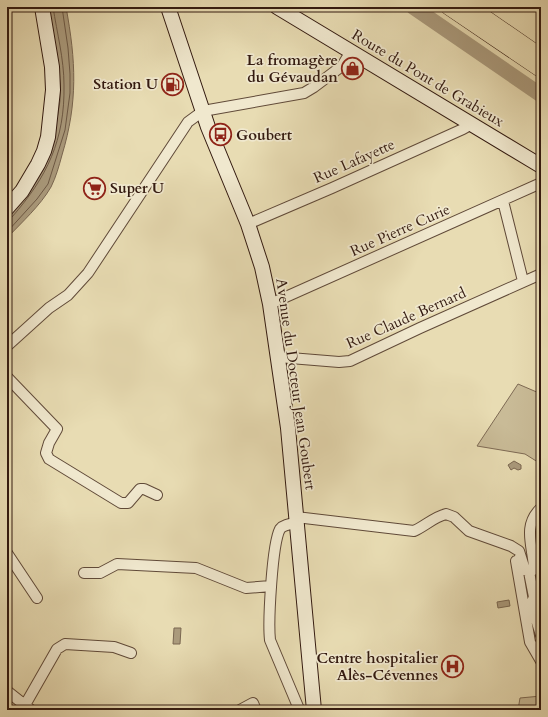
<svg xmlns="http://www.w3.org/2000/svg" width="548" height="717" viewBox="0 0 548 717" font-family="Cardo,serif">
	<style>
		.green { fill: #c9bb97; stroke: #7e6a54 }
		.water { fill: #aa9a7c; stroke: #7a6751 }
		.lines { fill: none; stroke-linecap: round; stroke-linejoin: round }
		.shore { stroke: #6e5a46; stroke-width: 1 }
		.river { stroke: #aa9a7c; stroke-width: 15 }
		.street-casing { stroke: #604a39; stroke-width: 12 }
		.secondary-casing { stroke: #331a10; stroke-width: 16 }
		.primary-casing { stroke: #331a10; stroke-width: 16 }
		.street { stroke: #f0e8ce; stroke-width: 10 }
		.secondary { stroke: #f0e8ce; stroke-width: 14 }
		.primary { stroke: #e8dcb3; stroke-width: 15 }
		.labels { text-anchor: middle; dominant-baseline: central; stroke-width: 3.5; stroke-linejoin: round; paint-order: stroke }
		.poi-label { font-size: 15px; font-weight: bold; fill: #331a10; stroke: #f0e8ce; text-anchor: end }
		.street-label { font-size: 15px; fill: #331a10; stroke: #f0e8ce }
	</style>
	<rect width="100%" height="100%" fill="#e8dcb3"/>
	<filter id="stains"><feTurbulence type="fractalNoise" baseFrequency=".005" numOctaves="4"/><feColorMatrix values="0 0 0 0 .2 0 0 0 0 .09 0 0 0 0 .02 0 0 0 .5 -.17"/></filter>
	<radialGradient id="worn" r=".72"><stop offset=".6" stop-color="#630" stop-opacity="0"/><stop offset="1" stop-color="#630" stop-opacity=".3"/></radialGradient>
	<path class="green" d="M518 384 539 393 541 392V464L525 454 477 446Z
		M541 696V710H518L520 698Z"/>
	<path class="water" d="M48 7H66C76 61 78 102 62 155 59 166 56 177 51 187 40 206 22 222 7 238V217L22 199 52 146 56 125 60 101V84L57 54Z
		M514 461 521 465V469L518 470 514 468 511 470 508 465Z
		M509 600 510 606 498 608 497 602Z
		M174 628H181L180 644H173Z"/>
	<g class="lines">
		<path class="shore" d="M7 219 12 217C47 177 65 140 64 85 64 59 57 33 53 7
			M7 232 37 199 48 184 65 130 70 93V74L68 48 62 7"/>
		<path class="river" d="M413 7 541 95"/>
		<defs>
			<path id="street" d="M503 201 523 281
				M248 224 332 188 463 129 472 124
				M270 304 541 183
				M7 346 49 308 68 295 88 273 188 122 203 111 304 93 314 87 342 66 351 51
				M278 357 339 362 350 361 420 328 541 274
				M7 377 57 429 49 443 46 453 49 459 121 503H128L140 489H144L157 495
				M296 517 414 531C425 526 434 517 446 514L454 517 469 531 511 546 519 551 525 570 532 571 534 568C533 546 522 526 541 508
				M297 523C291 524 284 524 280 529 272 544 268 622 270 640L299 709 301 710
				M7 553 37 598
				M516 561 530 642 541 661
				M529 572 534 597 531 604 541 635
				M84 573H100L117 564 196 568 246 588 271 586
				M7 691 31 710
				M25 705 57 649 65 644 114 647 131 653
				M240 710 253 703 256 710"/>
			<path id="secondary" d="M168 7 208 127 248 224 262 267 270 304 288 428 314 710
				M277 7 541 166
				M7 208 22 191 38 164 44 151 48 137 53 90 52 67 42 7"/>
			<path id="primary" d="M448 7 541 70
				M470 7 541 56"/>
		</defs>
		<use href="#street" class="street-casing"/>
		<use href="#secondary" class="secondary-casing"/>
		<use href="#primary" class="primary-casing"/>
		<use href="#street" class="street"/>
		<use href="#secondary" class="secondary"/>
		<use href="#primary" class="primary"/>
	</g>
	<defs>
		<symbol id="shop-ring" viewBox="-11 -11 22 22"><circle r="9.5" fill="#f0e8ce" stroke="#8f2418" stroke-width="1.5"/><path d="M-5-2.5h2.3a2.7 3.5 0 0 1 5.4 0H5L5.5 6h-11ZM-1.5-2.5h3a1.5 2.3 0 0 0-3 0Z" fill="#8f2418"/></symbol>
		<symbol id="fuel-ring" viewBox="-11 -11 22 22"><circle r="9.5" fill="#f0e8ce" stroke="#8f2418" stroke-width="1.5"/><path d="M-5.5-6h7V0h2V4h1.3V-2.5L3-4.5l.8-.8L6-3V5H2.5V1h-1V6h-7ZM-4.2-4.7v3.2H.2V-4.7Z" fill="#8f2418"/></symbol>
		<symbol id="bus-ring" viewBox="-11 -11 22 22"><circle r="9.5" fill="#f0e8ce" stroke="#8f2418" stroke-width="1.5"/><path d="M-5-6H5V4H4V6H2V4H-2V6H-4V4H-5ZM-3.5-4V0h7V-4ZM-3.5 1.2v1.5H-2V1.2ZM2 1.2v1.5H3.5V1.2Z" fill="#8f2418"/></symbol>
		<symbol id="supermarket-ring" viewBox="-11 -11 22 22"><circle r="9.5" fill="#f0e8ce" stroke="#8f2418" stroke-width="1.5"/><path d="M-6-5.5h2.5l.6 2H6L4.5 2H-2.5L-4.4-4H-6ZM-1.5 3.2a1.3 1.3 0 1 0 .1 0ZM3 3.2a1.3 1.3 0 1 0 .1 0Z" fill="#8f2418"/></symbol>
		<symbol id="hospital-ring" viewBox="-11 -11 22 22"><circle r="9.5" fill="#f0e8ce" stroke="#8f2418" stroke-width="1.5"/><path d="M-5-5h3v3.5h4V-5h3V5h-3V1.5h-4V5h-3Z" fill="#8f2418"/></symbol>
	</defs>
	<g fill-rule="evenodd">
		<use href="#shop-ring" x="340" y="56" width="25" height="25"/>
		<use href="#fuel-ring" x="160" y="72" width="25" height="25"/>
		<use href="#bus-ring" x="208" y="122" width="25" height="25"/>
		<use href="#supermarket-ring" x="82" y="176" width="25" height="25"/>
		<use href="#hospital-ring" x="440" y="654" width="25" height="25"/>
	</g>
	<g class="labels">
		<g class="poi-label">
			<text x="338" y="60">La fromagère<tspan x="338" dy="17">du Gévaudan</tspan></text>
			<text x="158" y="84">Station U</text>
			<text x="236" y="135" text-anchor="start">Goubert</text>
			<text x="110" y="188" text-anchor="start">Super U</text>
			<text x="438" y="658">Centre hospitalier<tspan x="438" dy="17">Alès-Cévennes</tspan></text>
		</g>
		<g class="street-label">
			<text transform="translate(428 78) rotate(31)">Route du Pont de Grabieux</text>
			<text transform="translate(354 161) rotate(-24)">Rue Lafayette</text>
			<text transform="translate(400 230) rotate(-24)">Rue Pierre Curie</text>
			<text transform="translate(406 318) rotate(-24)">Rue Claude Bernard</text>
			<text transform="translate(296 384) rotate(82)">Avenue du Docteur Jean Goubert</text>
		</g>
	</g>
	<rect width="548" height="717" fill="none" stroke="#e8dcb3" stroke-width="24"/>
	<rect x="8" y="8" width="532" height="701" fill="none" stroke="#331a10" stroke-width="2"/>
	<rect x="12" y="12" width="524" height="693" fill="none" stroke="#331a10"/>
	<rect width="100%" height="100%" filter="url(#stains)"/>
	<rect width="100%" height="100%" fill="url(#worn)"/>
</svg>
